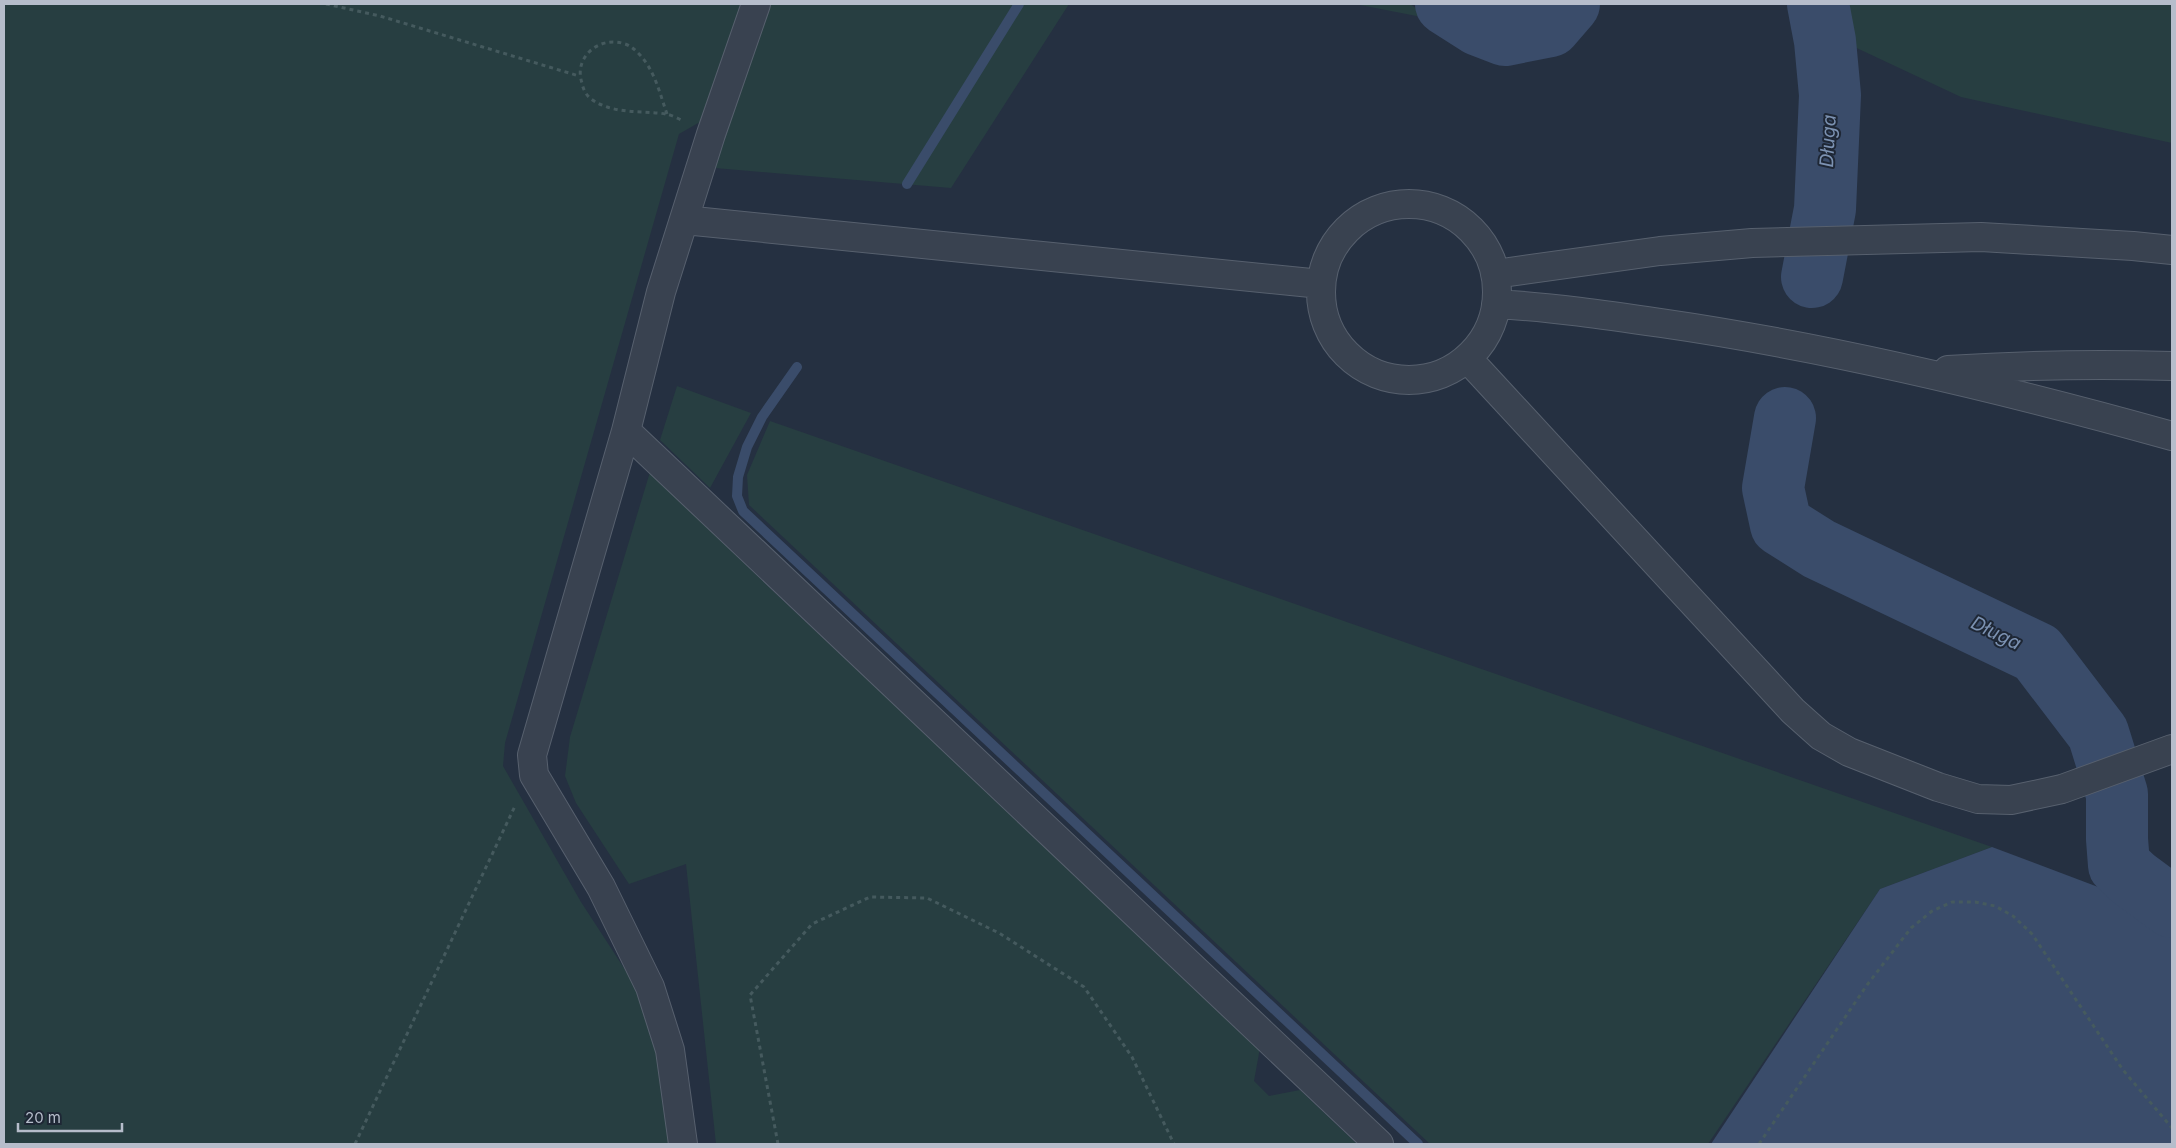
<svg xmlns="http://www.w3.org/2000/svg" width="2176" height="1148" viewBox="0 0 2176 1148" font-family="Inter,sans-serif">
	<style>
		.green { fill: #273e41 }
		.water { fill: #3a4c6a }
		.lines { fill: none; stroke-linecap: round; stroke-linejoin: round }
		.stream { stroke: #3a4c6a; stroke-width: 10 }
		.river { stroke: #3a4c6a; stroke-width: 62 }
		.street-casing { stroke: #57606e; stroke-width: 30 }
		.path { stroke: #455a5e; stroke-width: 3; stroke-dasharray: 4 4; stroke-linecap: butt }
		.street { stroke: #394250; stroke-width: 28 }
		.labels { text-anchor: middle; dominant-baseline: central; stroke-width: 4; stroke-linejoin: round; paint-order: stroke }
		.water-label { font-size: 19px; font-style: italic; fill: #7c92b2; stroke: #1e2735 }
	</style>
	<rect width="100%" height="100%" fill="#253041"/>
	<path class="green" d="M4 4H744L700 122 679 134 505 743 503 766 581 902 635 985 658 1057 669 1144H4Z
		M769 4H1069L951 188 715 168 749 58Z
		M1355 4H1410L1432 19Z
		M1487 4H1545L1531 13 1505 12Z
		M1839 4H2172V143L1961 97 1846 43Z
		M677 386 751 413 710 488 660 440Z
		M770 421 1992 847 1880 889 1708 1144H1430L749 505 747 475Z
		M650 472 773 591 1260 1048 1254 1081 1269 1096 1300 1090 1357 1144H716L686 864 629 884 576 803 565 776 570 737Z"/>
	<path class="water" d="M1992 847 2114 893 2172 938V1144H1711L1880 889Z"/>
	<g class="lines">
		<path class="stream" d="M907 184 1019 4
			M797 367 762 417 747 447 738 477 737 496 743 511 1418 1144"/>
		<path class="river" d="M1446 4 1479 25 1505 35 1550 26 1569 4
			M1812 277 1825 209 1830 95 1825 41 1818 4
			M1785 418 1773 488 1781 525 1819 549 2037 653 2098 733 2117 794V839L2119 865 2134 879 2172 907"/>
		<defs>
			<path id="street" d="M1321 292a88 88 0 1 1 176 0a88 88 0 1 1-176 0Z
				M684 220 1321 284
				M1495 274 1660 251 1752 243 1981 237 2133 246 2172 250
				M1496 304C1551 307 1606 315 1661 323 1834 348 2004 389 2172 436
				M1467 358 1793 711 1821 736 1849 752 1938 787 1978 799 2011 800 2062 789 2172 749
				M1948 370C2023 365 2097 364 2172 366
				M626 431 1379 1144
				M683 1144 670 1050 650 987 601 887 534 775 532 755 626 431 661 292 711 134 756 4"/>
		</defs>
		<use href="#street" class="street-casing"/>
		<path class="path" d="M326 4 380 16 579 76
			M667 114C662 100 658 84 651 71 646 61 635 47 625 44 600 35 573 57 582 83 583 89 586 95 591 99 614 115 640 110 666 114 671 115 678 118 683 121
			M355 1144 515 806
			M778 1144 750 995 812 924 870 897 927 898 999 933 1084 987 1132 1057 1174 1144
			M1759 1144 1867 985 1911 928 1932 911 1952 902H1975L1995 906 2013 916 2032 934 2123 1070 2172 1128"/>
		<use href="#street" class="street"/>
	</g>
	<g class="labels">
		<g class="water-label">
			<text transform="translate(1828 141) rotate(-87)">Długa</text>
			<text transform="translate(1996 633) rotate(26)">Długa</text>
		</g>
	</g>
	<rect width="2176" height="1148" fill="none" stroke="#b6bdcb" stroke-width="10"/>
	<path d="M18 1123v8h104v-8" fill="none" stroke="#b6bdcb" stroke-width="2.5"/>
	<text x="25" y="1123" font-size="15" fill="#b6bdcb" stroke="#1e2735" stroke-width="4" paint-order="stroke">20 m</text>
</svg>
